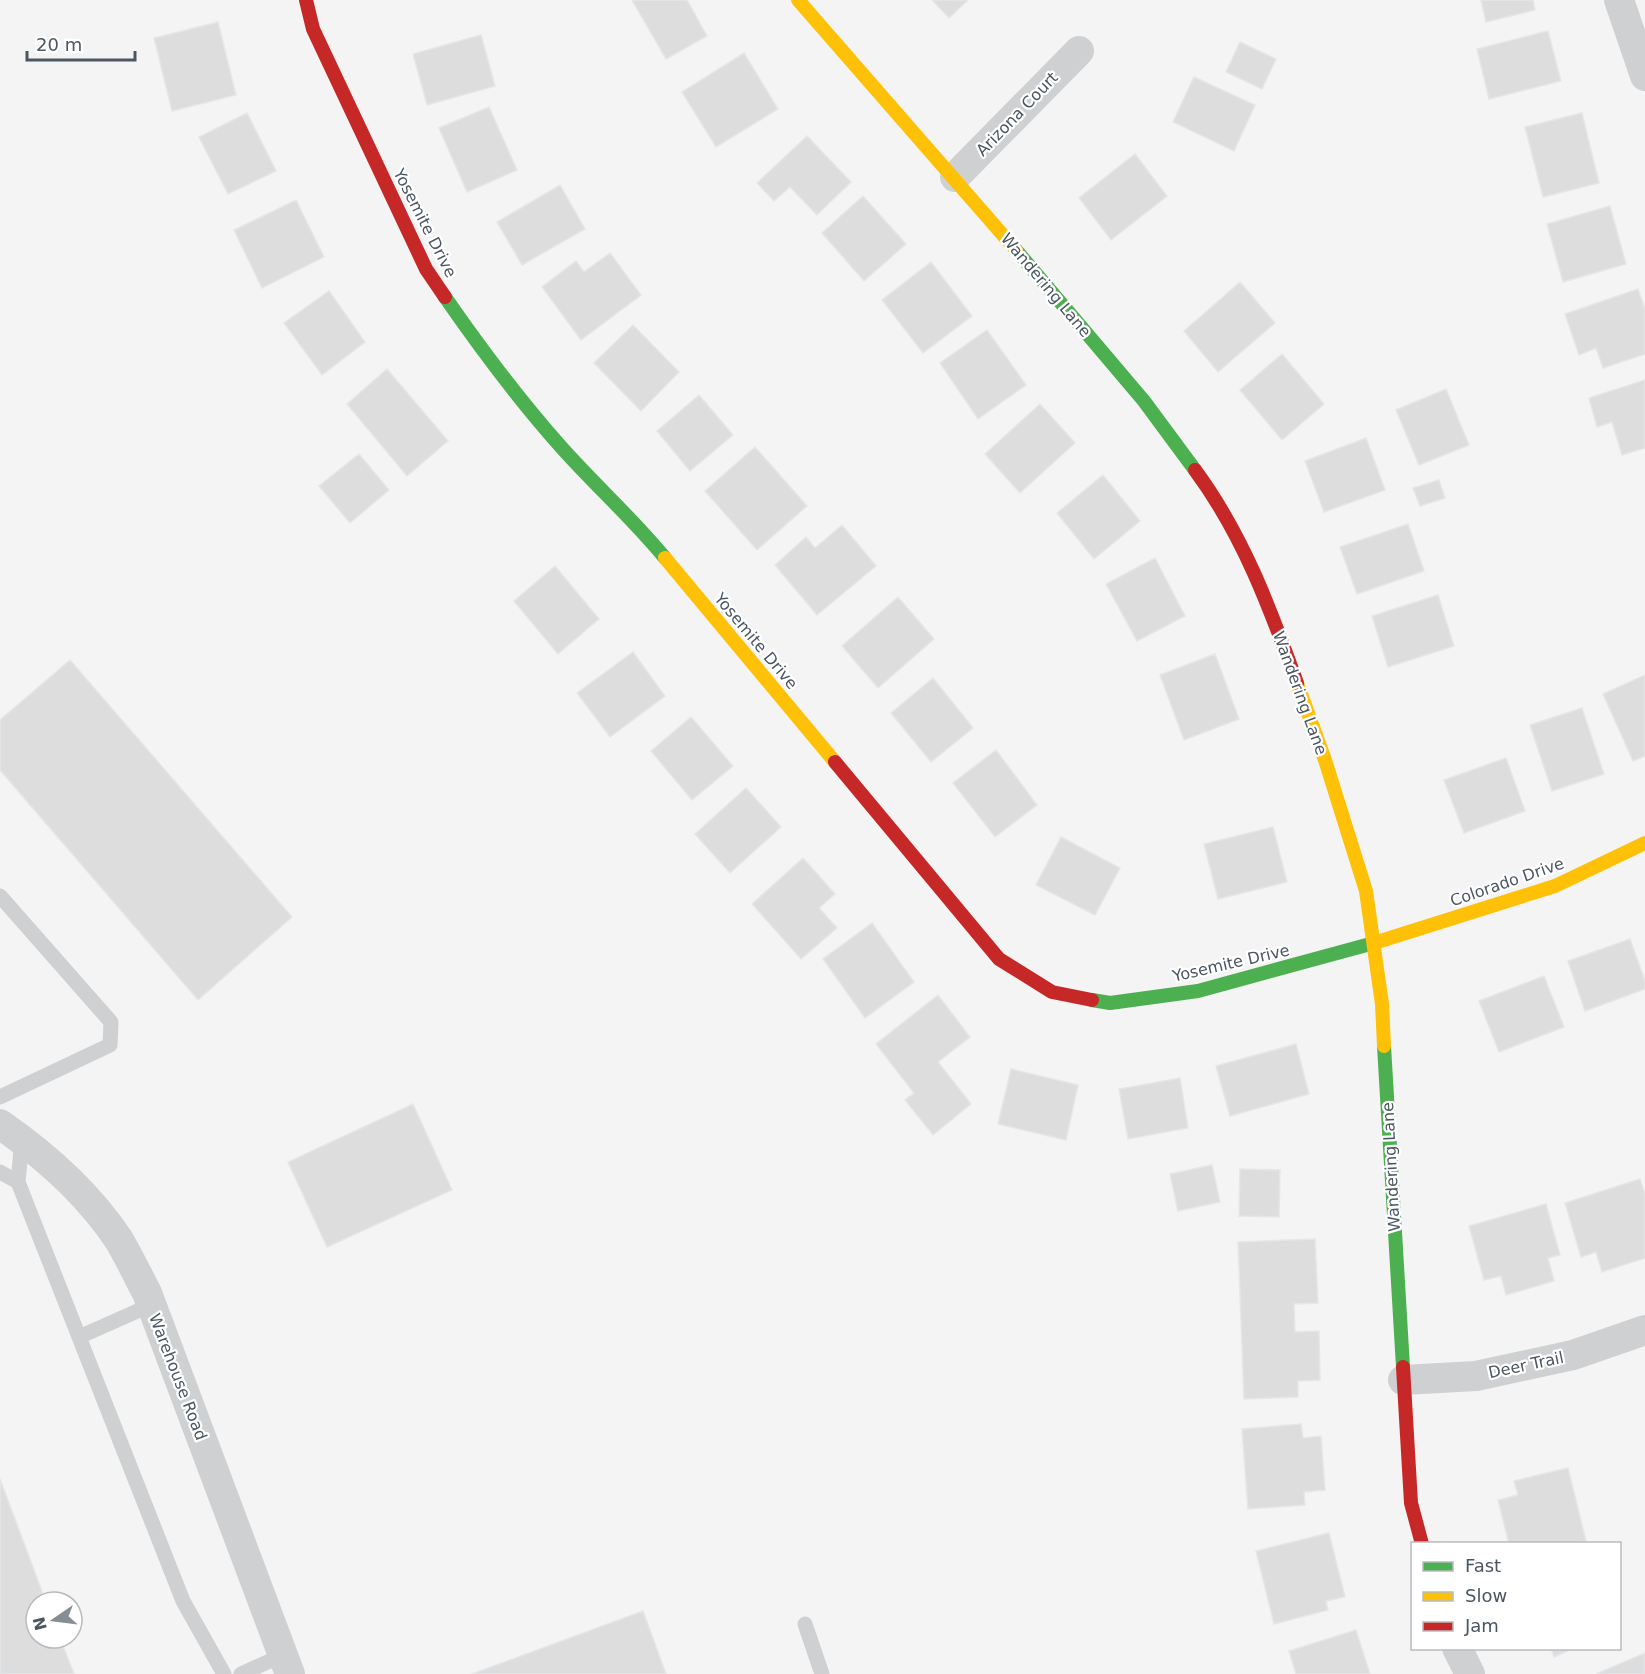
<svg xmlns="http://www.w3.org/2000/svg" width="1645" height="1674" viewBox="0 0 1645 1674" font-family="'DejaVu Sans',sans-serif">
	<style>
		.building { fill: #ddddde; stroke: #e5e6e7; stroke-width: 1.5 }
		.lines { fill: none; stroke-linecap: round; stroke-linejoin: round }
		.lane { stroke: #ced0d2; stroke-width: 15 }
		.street { stroke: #ced0d2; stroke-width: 30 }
		.fast { stroke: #4caf50; stroke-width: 14 }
		.slow { stroke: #ffc107; stroke-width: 14 }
		.jam { stroke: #c62828; stroke-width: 14 }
		.labels { text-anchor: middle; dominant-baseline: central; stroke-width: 4.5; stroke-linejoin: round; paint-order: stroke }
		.street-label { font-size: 16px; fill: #4a5661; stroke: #fff }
	</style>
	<rect width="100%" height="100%" fill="#f4f4f4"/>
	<path class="building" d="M632 0H687L707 36 666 59Z
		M932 0H968L949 18Z
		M1481 0H1533L1535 10 1486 22Z
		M218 22 236 95 172 111 154 38Z
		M1548 31 1561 81 1489 99 1477 49Z
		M481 35 495 86 427 105 413 54Z
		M1240 42 1276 59 1262 89 1226 72Z
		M744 53 778 109 716 147 682 92Z
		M1194 77 1255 105 1234 151 1173 122Z
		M489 107 517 170 467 192 439 128Z
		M247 113 276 171 228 194 199 137Z
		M1582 113 1599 183 1543 197 1525 127Z
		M807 136 851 182 817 215 790 187 774 201 757 183Z
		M1135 154 1167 196 1111 240 1079 198Z
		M560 185 585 229 522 265 497 222Z
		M863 196 906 244 864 281 822 233Z
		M296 200 324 257 262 288 234 230Z
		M1610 206 1626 264 1563 282 1547 224Z
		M610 253 641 295 581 340 542 287 576 261 584 272Z
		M931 262 972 316 923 353 882 300Z
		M1240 282 1275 323 1218 372 1184 331Z
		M1638 289 1645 309V354L1603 368 1596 348 1579 355 1565 314Z
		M329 291 365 342 322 375 284 323Z
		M633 325 679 372 641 411 594 363Z
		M987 330 1026 385 978 419 940 363Z
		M1282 354 1324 404 1282 440 1240 390Z
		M387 369 448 441 407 476 347 404Z
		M1645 380V448L1622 455 1612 422 1597 427 1589 398Z
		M1446 389 1469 445 1419 465 1396 410Z
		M699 395 733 435 690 471 657 431Z
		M1040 404 1075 443 1020 493 985 454Z
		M1366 438 1385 490 1324 512 1305 461Z
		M755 447 807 506 757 550 705 491Z
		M359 454 389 490 350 523 319 486Z
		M1103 475 1140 521 1094 559 1057 513Z
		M1439 480 1445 498 1420 506 1413 488Z
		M1408 524 1424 571 1357 594 1340 547Z
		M842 525 876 566 817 615 775 565 806 537 815 548Z
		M1155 558 1185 616 1137 641 1106 584Z
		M555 566 599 619 558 654 514 601Z
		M1438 595 1454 646 1388 667 1372 616Z
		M898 597 934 639 878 688 842 646Z
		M633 652 665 696 610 737 577 693Z
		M1215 654 1239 719 1184 740 1160 675Z
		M70 660 292 917 198 1000 0 770V720Z
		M1645 675V756L1633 761 1603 694Z
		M933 678 973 728 931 762 891 713Z
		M1582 708 1604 774 1552 791 1530 725Z
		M691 717 733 766 692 800 651 751Z
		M996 750 1037 805 995 837 953 783Z
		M1506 758 1525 811 1464 833 1444 780Z
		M746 788 781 827 730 873 695 834Z
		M1273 827 1287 882 1218 899 1204 844Z
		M1061 837 1120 868 1095 915 1036 885Z
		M803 858 835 894 819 908 837 928 801 959 752 904Z
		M872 923 914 982 865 1018 823 959Z
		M1630 939 1645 981V989L1585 1011 1568 961Z
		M1544 976 1564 1027 1499 1052 1479 1001Z
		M938 995 970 1037 938 1062 971 1104 933 1135 905 1100 914 1093 876 1044Z
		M1296 1044 1309 1094 1230 1116 1216 1066Z
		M1011 1069 1078 1085 1066 1140 998 1124Z
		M1180 1078 1188 1128 1128 1139 1119 1089Z
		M413 1104 452 1190 327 1247 288 1162Z
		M1212 1165 1220 1202 1178 1211 1170 1174Z
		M1240 1169 1280 1170 1279 1217 1239 1216Z
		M1640 1179 1645 1194V1258L1602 1272 1596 1252 1581 1257 1565 1203Z
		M1546 1204 1560 1255 1548 1258 1554 1281 1506 1295 1501 1276 1484 1280 1469 1226Z
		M1315 1239 1318 1303 1294 1304 1295 1332 1319 1331 1320 1380 1298 1381V1397L1244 1399 1238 1242Z
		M1301 1424 1303 1438 1321 1436 1325 1490 1304 1492 1305 1505 1248 1509 1242 1429Z
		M1568 1468 1586 1541 1574 1544H1509L1498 1500 1518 1495 1514 1481Z
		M0 1479 46 1602H36V1638H60L74 1674H0Z
		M1329 1533 1345 1597 1326 1601 1328 1610 1274 1624 1256 1551Z
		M643 1611 666 1674H472Z
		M1356 1630 1370 1674H1296L1289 1651Z
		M1551 1648H1574L1554 1657Z
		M1645 1653V1674H1596Z"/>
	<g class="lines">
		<path class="lane" d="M0 896 111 1022 110 1045 0 1097
			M22 1139 18 1182 183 1601 224 1674
			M0 1172 18 1182
			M79 1337 151 1305
			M805 1624 822 1674
			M241 1674 283 1655"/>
		<path class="street" d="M1619 0 1645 76
			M955 177 1079 51
			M0 1124C46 1156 88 1193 119 1240 129 1257 138 1276 147 1293L290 1674
			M1403 1380 1476 1376 1573 1355 1645 1330
			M1457 1648 1470 1674"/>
		<path class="fast" d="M1016 250 1144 401 1195 470
			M445 297C481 349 520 401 562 448 596 486 633 519 665 558
			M1092 1000 1110 1003 1198 991 1374 943
			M1384 1046 1403 1367"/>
		<path class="slow" d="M798 0 1016 250
			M665 558 835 762
			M1297 683 1325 760 1366 891 1382 1004 1384 1046
			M1374 943 1555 886 1645 843"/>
		<path class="jam" d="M306 0 313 29 426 269 445 297
			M1195 470C1243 535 1270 608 1297 683
			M835 762 999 959 1052 992 1092 1000
			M1403 1367 1411 1503 1422 1544"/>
	</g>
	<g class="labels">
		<g class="street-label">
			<text transform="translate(1017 114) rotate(-46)">Arizona Court</text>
			<text transform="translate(425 223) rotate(63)">Yosemite Drive</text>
			<text transform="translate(1046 285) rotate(50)">Wandering Lane</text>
			<text transform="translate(756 641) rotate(50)">Yosemite Drive</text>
			<text transform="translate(1300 693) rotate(70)">Wandering Lane</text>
			<text transform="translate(1507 882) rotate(-19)">Colorado Drive</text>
			<text transform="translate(1231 963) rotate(-13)">Yosemite Drive</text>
			<text transform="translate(1391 1167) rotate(-93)">Wandering Lane</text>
			<text transform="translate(1526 1365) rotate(-12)">Deer Trail</text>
			<text transform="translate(178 1377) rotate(69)">Warehouse Road</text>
		</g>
	</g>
	<rect x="1411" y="1542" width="210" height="108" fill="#ffffff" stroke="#b7bbc0" stroke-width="1.5"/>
	<rect x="1423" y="1562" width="30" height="9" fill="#4caf50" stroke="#b7bbc0" stroke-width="1.5"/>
	<text x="1465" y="1572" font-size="18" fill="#4a5661">Fast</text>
	<rect x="1423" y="1592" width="30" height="9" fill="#ffc107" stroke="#b7bbc0" stroke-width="1.5"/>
	<text x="1465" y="1602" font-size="18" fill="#4a5661">Slow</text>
	<rect x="1423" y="1622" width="30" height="9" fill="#c62828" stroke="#b7bbc0" stroke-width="1.5"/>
	<text x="1465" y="1632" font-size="18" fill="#4a5661">Jam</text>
	<g transform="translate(54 1620) rotate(256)"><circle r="28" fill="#ffffff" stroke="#b7bbc0" stroke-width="1.5"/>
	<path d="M0-4.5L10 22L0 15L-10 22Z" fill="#868d94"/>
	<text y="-9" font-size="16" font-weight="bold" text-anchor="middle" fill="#4a5661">N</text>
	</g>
	<path d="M27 51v9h108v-9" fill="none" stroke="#4a5661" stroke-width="3"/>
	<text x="36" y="51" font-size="18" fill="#4a5661" stroke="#ffffff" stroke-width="4.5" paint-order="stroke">20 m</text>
</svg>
